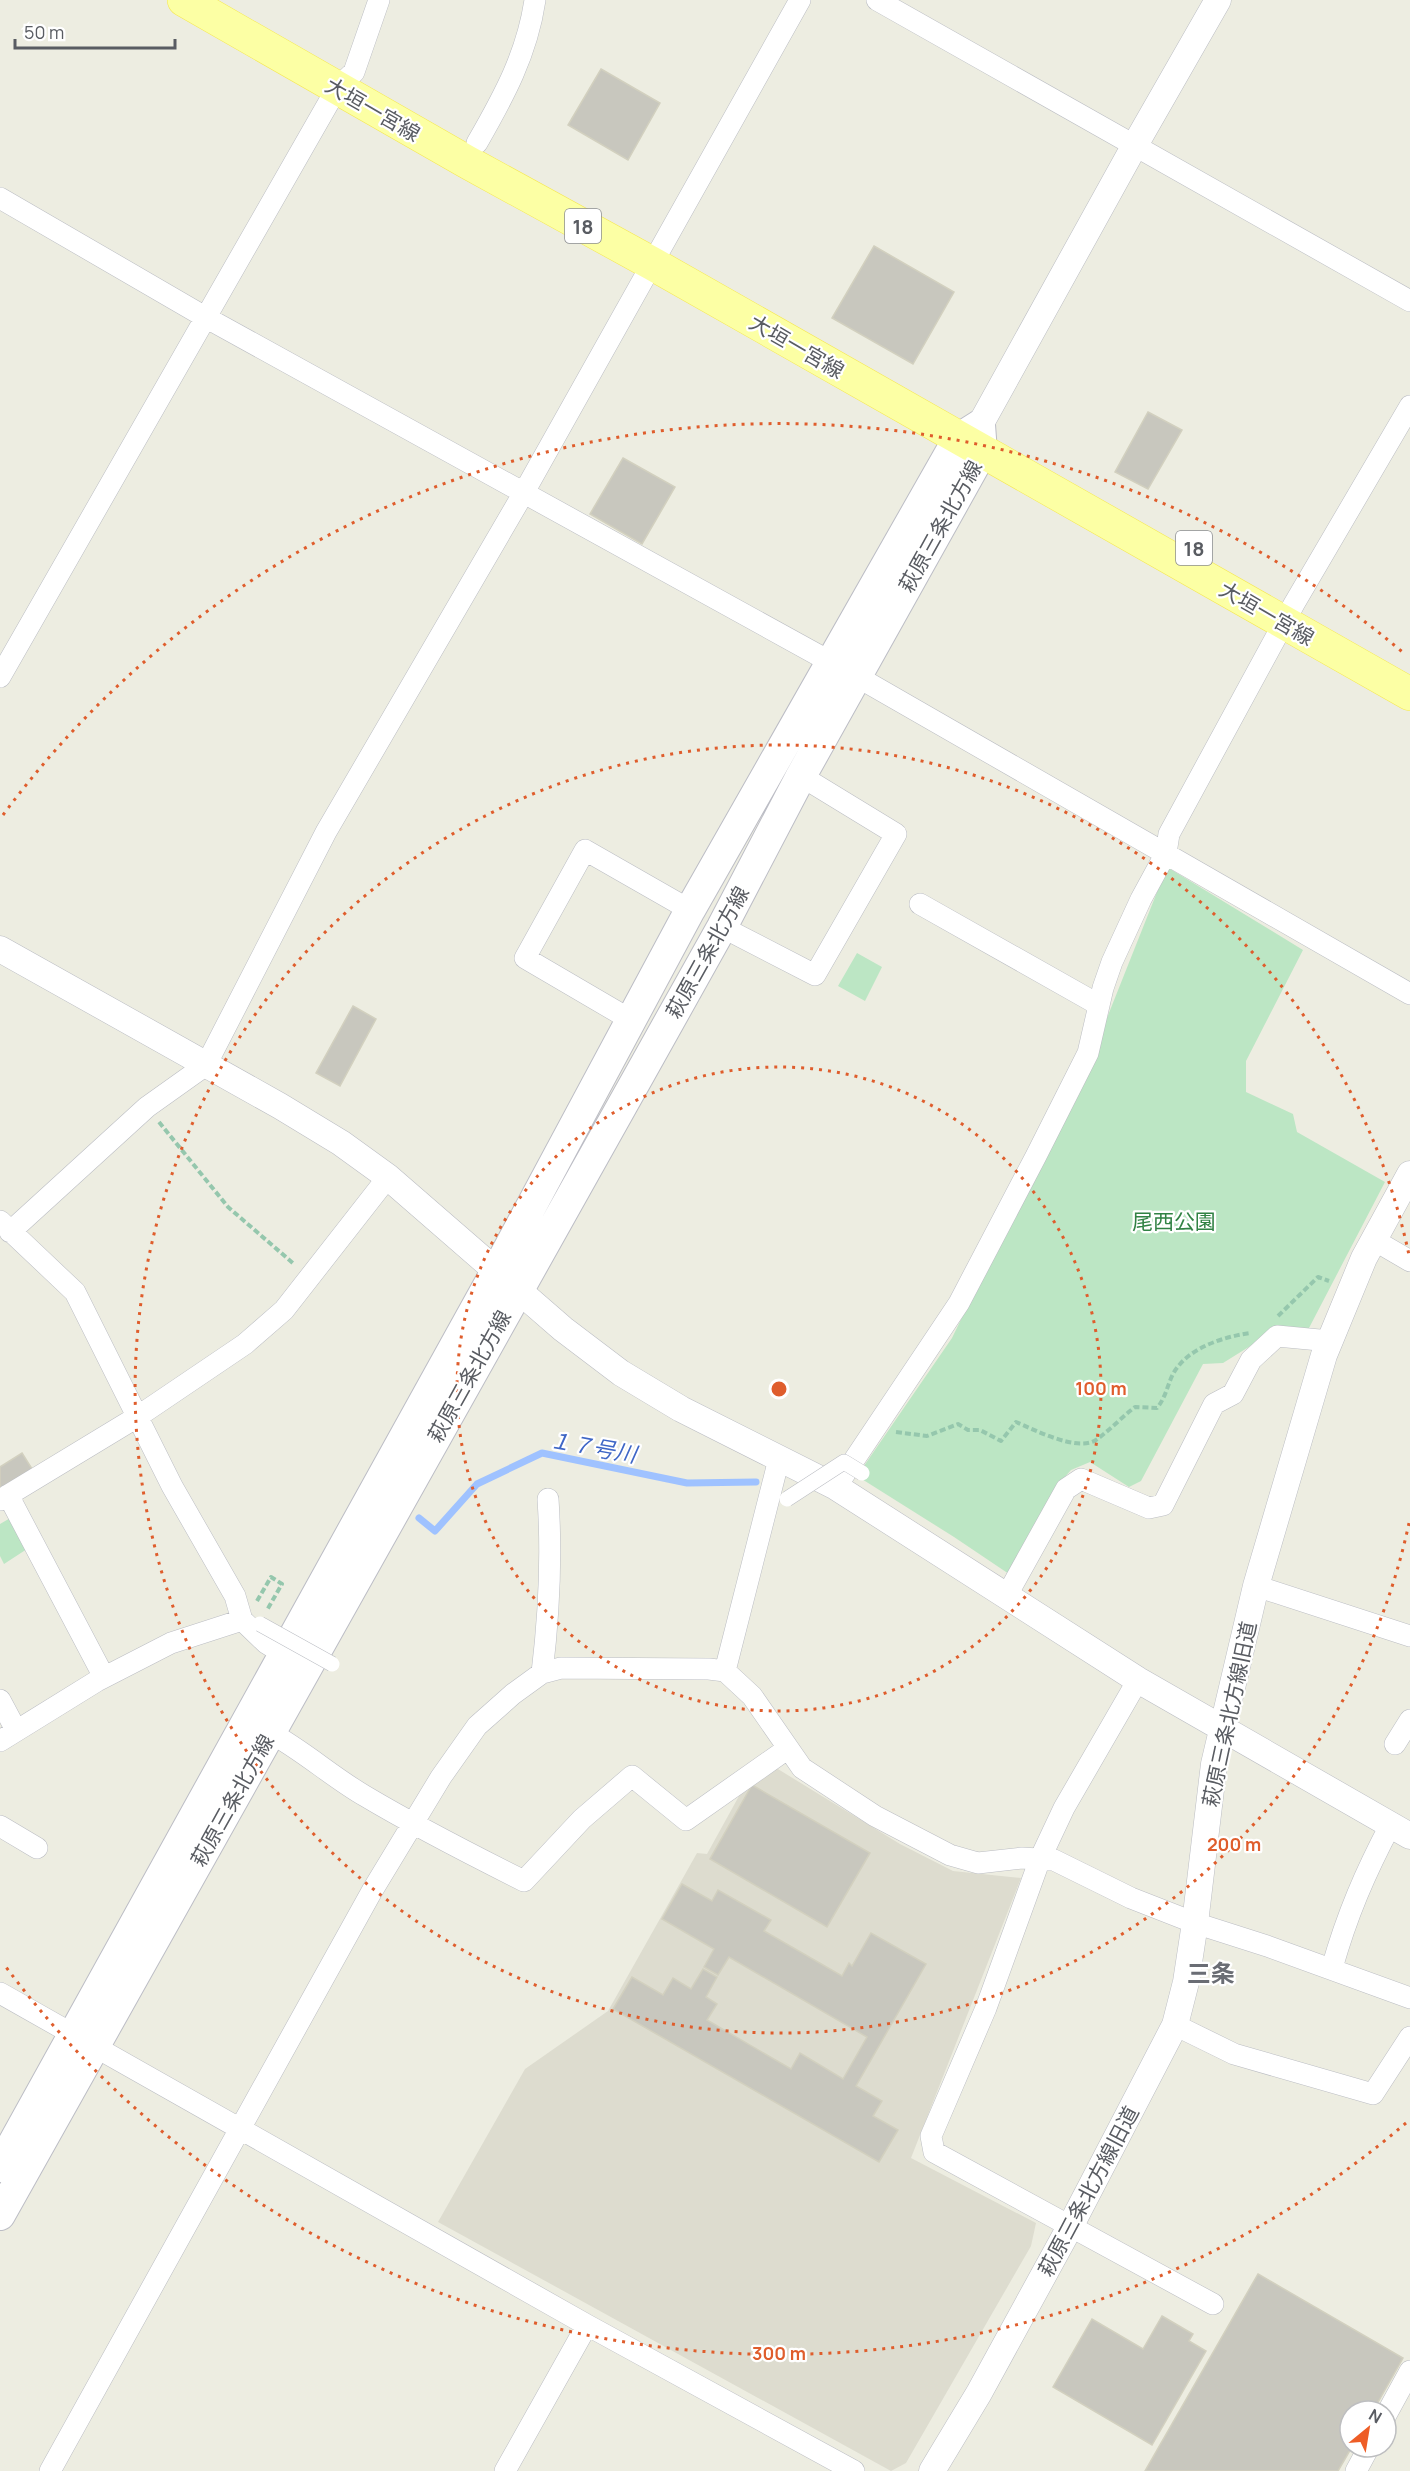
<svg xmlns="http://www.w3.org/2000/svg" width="1410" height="2471" viewBox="0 0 1410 2471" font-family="Manrope,'Noto Sans JP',sans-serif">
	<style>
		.education { fill: #dddccf }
		.green { fill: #bce6c4 }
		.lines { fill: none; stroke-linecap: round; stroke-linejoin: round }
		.stream { stroke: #9fc2ff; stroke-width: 7 }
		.building { fill: #c8c7be; stroke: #d2d0bf; stroke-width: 1.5 }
		.minor-casing { stroke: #bbbdc3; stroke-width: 22 }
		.tertiary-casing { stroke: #bbbdc3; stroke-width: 27 }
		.secondary-casing { stroke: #bcbdc5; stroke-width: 32 }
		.primary-casing { stroke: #f6e851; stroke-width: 34 }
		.path { stroke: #95c7ad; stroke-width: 4; stroke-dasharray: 6 3; stroke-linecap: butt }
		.minor { stroke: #fff; stroke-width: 21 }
		.tertiary { stroke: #fff; stroke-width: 26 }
		.secondary { stroke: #fff; stroke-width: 30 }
		.primary { stroke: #fcffa4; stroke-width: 33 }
		.pedestrian-bridge-casing { stroke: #bbbdc3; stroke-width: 16; stroke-linecap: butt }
		.pedestrian-bridge { stroke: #fff; stroke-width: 15 }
		.ring { fill: none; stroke: #df5d2c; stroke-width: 3; stroke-dasharray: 3 6 }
		.labels { text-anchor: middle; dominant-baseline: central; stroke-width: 4.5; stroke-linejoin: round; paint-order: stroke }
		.shield { fill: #fff; stroke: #8b8d91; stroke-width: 1.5 }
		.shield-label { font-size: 20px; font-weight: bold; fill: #595c62 }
		.street-label { font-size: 21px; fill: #595c62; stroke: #fff }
		.park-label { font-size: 21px; fill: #318244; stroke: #fff }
		.water-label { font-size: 22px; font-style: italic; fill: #3e66c6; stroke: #fff }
		.quarter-label { font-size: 24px; font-weight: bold; fill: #6a6d74; stroke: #fff }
		.centre { fill: #df5d2c; stroke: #fff; stroke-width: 3 }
		.ring-label { font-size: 18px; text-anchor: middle; font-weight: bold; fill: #df5d2c; stroke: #fff; stroke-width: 4.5; stroke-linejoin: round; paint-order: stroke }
	</style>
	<rect width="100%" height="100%" fill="#edede1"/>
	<path class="education" d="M760 1758 900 1844 953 1871 1021 1878 911 2158 1036 2223 1031 2246 906 2463 891 2471 438 2222 525 2069 608 2011 697 1853 707 1854Z"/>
	<path class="green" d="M1167 867 1303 950 1246 1061V1092L1293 1114 1297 1132 1385 1182 1309 1328 1281 1327 1223 1363 1203 1364 1141 1481 1129 1487 1090 1462 1071 1470 1056 1487 1009 1574 954 1537 857 1476 952 1338 1103 1028Z
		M857 953 882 967 865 1001 838 986Z
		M12 1517 27 1549 4 1564 0 1556V1524Z"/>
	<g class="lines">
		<path class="stream" d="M419 1518 435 1531 477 1484 542 1453 687 1483 756 1482"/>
	</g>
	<path class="building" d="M601 69 660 103 628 160 568 125Z
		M874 246 954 292 913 364 832 318Z
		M1148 412 1182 430 1148 489 1115 472Z
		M623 458 675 487 642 544 590 514Z
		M353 1006 376 1019 340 1086 316 1073Z
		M22 1453 34 1472 0 1494V1467Z
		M752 1785 870 1853 827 1927 710 1859Z
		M682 1884 712 1901 718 1890 771 1920 764 1931 842 1976 849 1963 852 1966 871 1933 926 1964 856 2086 882 2101 873 2116 898 2130 879 2162 613 2009 632 1977 663 1995 673 1978 691 1989 703 1969 717 1977 706 1997 717 2004 707 2020 791 2069 800 2053 843 2079 867 2037 729 1957 718 1975 704 1967 714 1949 662 1919Z
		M1258 2274 1403 2358 1373 2411H1350V2447H1352L1338 2471H1145Z
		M1162 2316 1193 2334 1189 2341 1206 2351 1152 2445 1053 2387 1092 2319 1143 2349Z"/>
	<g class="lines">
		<defs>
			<path id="minor" d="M877 0 1410 301
				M477 143C504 96 527 54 535 0
				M0 198 205 317 856 676 1410 994
				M0 677 337 88 354 72 379 0
				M920 904 1099 1005
				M722 927 815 975 896 834 801 776
				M631 1020 525 958 585 850 690 910
				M0 1221 75 1292 172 1486 235 1596 242 1620 266 1643 284 1654
				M10 1232 147 1107 206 1065 326 832 523 494 800 0
				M1374 1240 1410 1261
				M836 1487 959 1303 1036 1156 1088 1053 1103 988 1112 962 1141 899 1166 853 1169 834 1294 604 1410 406
				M8 1495 104 1677
				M0 1500 137 1417 245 1344 284 1310 388 1177
				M1256 1586 1410 1636
				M1007 1595 1066 1489 1081 1479 1149 1508 1163 1505 1214 1404 1233 1394 1251 1360 1277 1336 1330 1341
				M725 1671 779 1459
				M542 1673C549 1615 552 1558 548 1499
				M1138 1680 1064 1808 1040 1859 986 2008 931 2136 934 2152 1213 2304
				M0 1700 16 1730
				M269 1732C304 1751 332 1777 365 1796 417 1827 470 1854 524 1881L582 1819 632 1776 686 1820 787 1749
				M0 1741 97 1681 171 1643 242 1620
				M1395 1744 1410 1720
				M0 1826 37 1848
				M1332 1968C1347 1915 1365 1873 1391 1824
				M0 1993 587 2325 854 2471
				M1175 2025 1234 2054 1373 2094 1410 2037
				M1386 2415 1410 2371
				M50 2471 372 1891 441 1777 477 1726 513 1694 542 1673 561 1668 709 1669 725 1671 752 1696 802 1768 875 1816 950 1855 978 1863 1022 1858 1054 1860 1131 1898 1195 1923 1267 1946 1410 1998
				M505 2471 587 2325
				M1356 2471 1369 2447"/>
			<path id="tertiary" d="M980 425 1135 145 1218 0
				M0 949 280 1106 341 1143 388 1177 563 1329 621 1373 681 1409 836 1487 1138 1680 1410 1836
				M932 2471 979 2393 1071 2225 1175 2025 1186 1982 1195 1923 1214 1764 1256 1586 1324 1355 1364 1258 1410 1174"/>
			<path id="secondary" d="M0 2167 504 1257 690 910 958 439 980 425 982 452 801 776 722 927 646 1063 0 2215"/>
			<path id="primary" d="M184 0 467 162 653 264 1410 694"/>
		</defs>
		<use href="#minor" class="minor-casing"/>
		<use href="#tertiary" class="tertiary-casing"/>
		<use href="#secondary" class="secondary-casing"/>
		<use href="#primary" class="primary-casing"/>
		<path class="path" d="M159 1122 228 1207 294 1264
			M1278 1316 1318 1277 1329 1281
			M896 1432 927 1436 958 1424 968 1430H980L1001 1441 1016 1422C1035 1430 1077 1452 1096 1440 1110 1430 1122 1417 1135 1407L1157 1408C1166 1397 1167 1386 1173 1374 1187 1348 1223 1337 1250 1333
			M257 1601 271 1577 282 1584 267 1610"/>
		<use href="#minor" class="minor"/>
		<use href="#tertiary" class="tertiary"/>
		<use href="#secondary" class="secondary"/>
		<use href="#primary" class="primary"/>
		<defs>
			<path id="pedestrian-bridge" d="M787 1499 844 1462 862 1473
				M260 1624 332 1664"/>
		</defs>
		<use href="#pedestrian-bridge" class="pedestrian-bridge-casing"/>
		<use href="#pedestrian-bridge" class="pedestrian-bridge"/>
	</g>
	<g class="ring">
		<circle cx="779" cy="1389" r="322"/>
		<path d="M1409 1523A644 644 0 1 1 1409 1255"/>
		<path d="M1406 2123A965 965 0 0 1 3 1963M3 815A965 965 0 0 1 1406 655"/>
	</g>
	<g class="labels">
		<g class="shield">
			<rect x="565" y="209" width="36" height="34" rx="4.5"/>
			<rect x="1176" y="531" width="36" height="34" rx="4.5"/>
		</g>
		<g class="shield-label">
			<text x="583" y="226">18</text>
			<text x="1194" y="548">18</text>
		</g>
		<g class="street-label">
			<text transform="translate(373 109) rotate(30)">大垣一宮線</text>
			<text transform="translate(797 346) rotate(30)">大垣一宮線</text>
			<text transform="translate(940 526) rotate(-61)">萩原三条北方線</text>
			<text transform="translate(1267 613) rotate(30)">大垣一宮線</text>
			<text transform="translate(707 952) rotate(-61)">萩原三条北方線</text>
			<text transform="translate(469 1376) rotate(-61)">萩原三条北方線</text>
			<text transform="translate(1229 1714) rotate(-78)">萩原三条北方線旧道</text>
			<text transform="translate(232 1800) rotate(-61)">萩原三条北方線</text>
			<text transform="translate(1088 2191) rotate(-62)">萩原三条北方線旧道</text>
		</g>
		<g class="park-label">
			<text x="1174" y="1221">尾西公園</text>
		</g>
		<g class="water-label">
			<text transform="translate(593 1447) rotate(10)">１７号川</text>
		</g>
		<g class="quarter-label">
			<text x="1211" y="1972">三条</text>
		</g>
	</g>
	<circle cx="779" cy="1389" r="9" class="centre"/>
	<g class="ring-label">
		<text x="1101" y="1395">100 m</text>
		<text x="1234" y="1851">200 m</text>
		<text x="779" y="2360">300 m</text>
	</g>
	<g transform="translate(1368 2429) rotate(30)"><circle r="28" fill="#ffffff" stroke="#bdbec0" stroke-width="1.5"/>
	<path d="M0-4.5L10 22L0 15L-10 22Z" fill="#ee5d26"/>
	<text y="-9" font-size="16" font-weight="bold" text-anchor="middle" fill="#595c62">N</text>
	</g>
	<path d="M15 39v9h160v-9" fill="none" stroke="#595c62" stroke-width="3"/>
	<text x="24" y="39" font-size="18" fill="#595c62" stroke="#ffffff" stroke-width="4.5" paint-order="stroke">50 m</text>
</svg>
